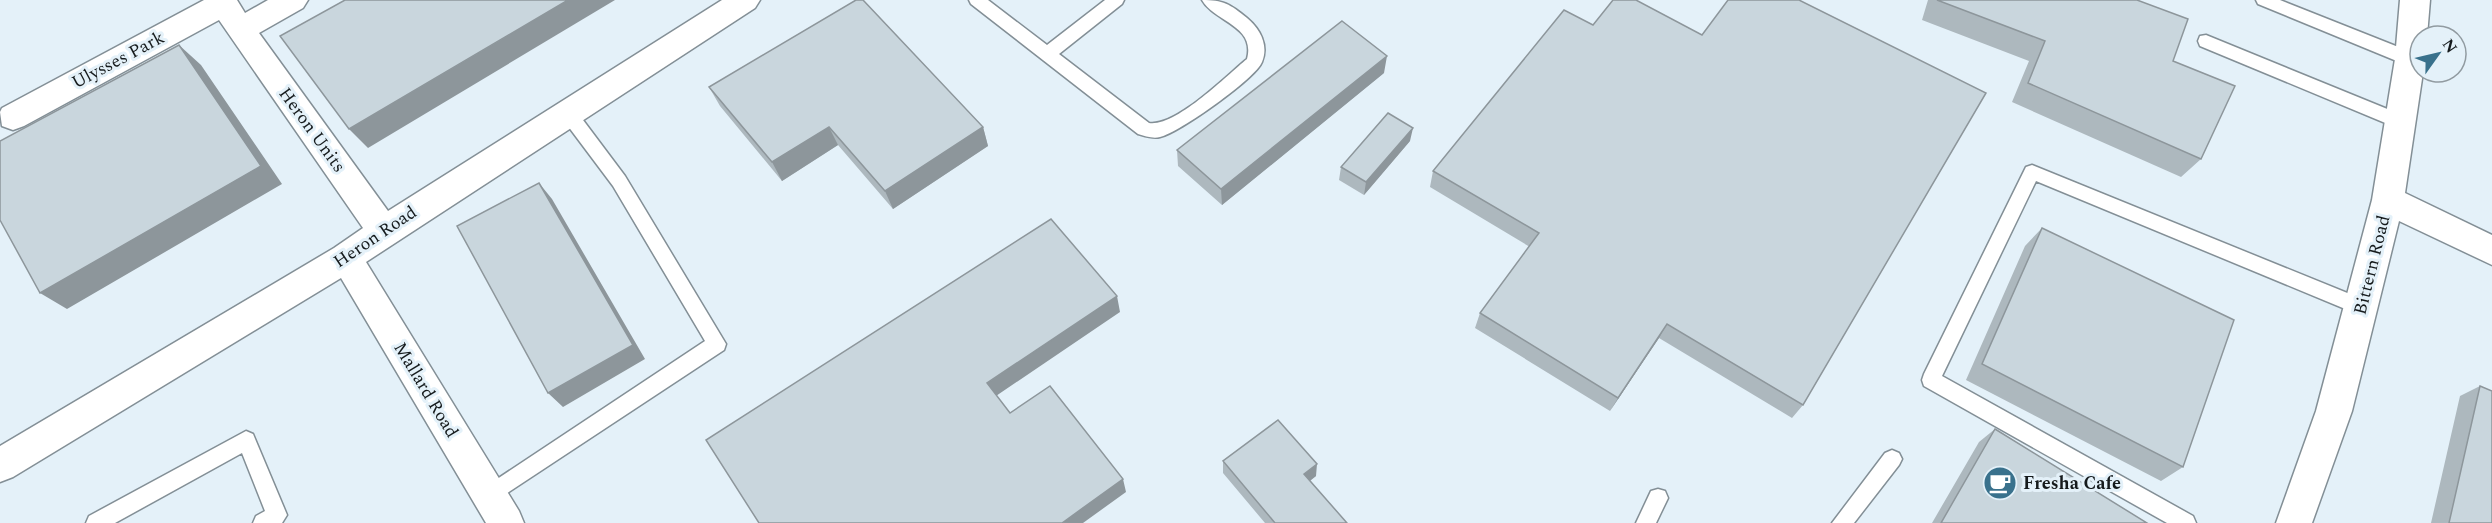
<svg xmlns="http://www.w3.org/2000/svg" width="2492" height="523" viewBox="0 0 2492 523" font-family="Spectral,serif">
	<style>
		.lines { fill: none; stroke-linecap: round; stroke-linejoin: round }
		.lane-casing { stroke: #838f96; stroke-width: 3 }
		.street-casing { stroke: #838f96; stroke-width: 3 }
		.lane { fill: #fff; fill-rule: evenodd }
		.street { fill: #fff; fill-rule: evenodd }
		.wall { fill: #adb8be }
		.shaded-wall { fill: #8d969b }
		.building { fill: #c9d6dd; stroke: #8d969b; stroke-width: 1.5 }
		.labels { text-anchor: middle; dominant-baseline: central; stroke-width: 6; stroke-linejoin: round; paint-order: stroke }
		.street-label { font-size: 18px; fill: #151a1c; stroke: #e4f1f9 }
		.poi-label { font-size: 18px; font-weight: bold; fill: #151a1c; stroke: #e4f1f9; text-anchor: start }
	</style>
	<rect width="100%" height="100%" fill="#e4f1f9"/>
	<g class="lines">
		<defs>
			<path id="lane" d="M969 0H988L1047 45 1105 0H1124L1122 4 1059 54 1149 123C1176 127 1226 76 1247 59 1256 25 1214 22 1202 0 1223 0 1230 4 1247 18 1260 29 1269 45 1262 62 1256 78 1179 133 1160 137 1153 139 1145 136 1138 134L971 4Z
				M2256 0H2280L2416 54 2418 59 2416 64 2410 66 2404 64 2258 4Z
				M2206 35 2407 117 2409 122 2407 127 2401 129 2395 127 2200 46 2198 41 2200 36Z
				M568 106 574 108 625 176 726 344 724 350 489 505 482 503 479 496 482 489 705 341 613 186 562 118 560 113 562 108Z
				M2032 165 2367 301 2370 307 2367 313 2361 315 2355 313 2036 181 1942 376 2193 516 2196 523H2167L1924 386 1922 380 1924 374 2026 167Z
				M246 431 253 434 287 515 282 523H253L256 516 265 511 242 453 115 523H86L89 516Z
				M1892 450 1899 453 1902 459 1899 465 1854 523H1832L1885 453Z
				M1658 489 1665 491 1668 498 1656 523H1636L1651 491Z"/>
			<path id="street" d="M204 0H237L245 13 268 0H308L303 8 259 33 388 211 722 0H760L755 8 366 262 519 511 524 523H486L341 278 13 477 0 482V446L334 248 363 228 219 20 24 126 13 130 2 126 0 112 2 108Z
				M2400 0H2430L2427 36H2420V72H2423L2405 193 2492 235V265L2399 221 2352 411 2312 523H2276L2316 411 2372 200 2395 59Z"/>
		</defs>
		<use href="#lane" class="lane-casing"/>
		<use href="#street" class="street-casing"/>
		<use href="#lane" class="lane"/>
		<use href="#street" class="street"/>
	</g>
	<path class="wall" d="M1928 0H2137L2173 61 2201 159 2181 177 2012 102 2029 61 1922 20Z
		M1564 10 1803 405 1792 418 1659 338 1610 411 1475 328 1480 313 1530 247 1430 187 1433 171Z
		M1384 73 1222 205 1178 166 1177 150Z
		M709 87 983 127 988 146 893 209 838 145 782 181 720 106Z
		M1410 141 1364 195 1339 180 1341 167Z
		M2042 228 2183 467 2161 481 1966 380 2025 246Z
		M2480 386 2492 523H2431L2460 396Z
		M1995 429 2147 523H1932L1979 442Z
		M1223 461 1316 476 1310 481 1347 523H1265L1223 473Z"/>
	<path class="shaded-wall" d="M568 0H615L368 148 349 129Z
		M179 45 201 65 282 184 67 309 40 293Z
		M1387 56 1384 73 1222 205 1221 189Z
		M829 127 838 145 782 181 772 162Z
		M983 127 988 146 893 209 885 191Z
		M1413 128 1410 141 1364 195 1366 182Z
		M539 183 552 199 645 359 563 407 548 393Z
		M1117 296 1120 312 993 398 987 383Z
		M1667 324 1659 338 1610 411 1618 398Z
		M1317 464 1316 476 1303 486 1304 474Z
		M1123 479 1126 492 1083 523H1062Z"/>
	<path class="building" d="M345 0H568L349 129 280 36Z
		M856 0H863L983 127 885 191 829 127 772 162 709 87Z
		M1613 0H1636L1702 35 1728 0H1799L1986 93 1803 405 1667 324 1618 398 1480 313 1539 233 1433 171 1564 10 1593 25Z
		M1937 0H2137L2188 19 2173 61 2235 86 2201 159 2028 83 2045 41Z
		M1342 21 1387 56 1221 189 1177 150Z
		M179 45 261 166 40 293 0 220V141Z
		M1388 113 1413 128 1366 182 1341 167Z
		M539 183 633 345 548 393 457 226Z
		M1051 219 1117 296 987 383 1010 413 1050 386 1123 479 1062 523H759L706 440Z
		M2042 228 2234 320 2183 467 1982 364Z
		M2480 386 2492 391V523H2449Z
		M1278 420 1317 464 1304 474 1347 523H1275L1223 461Z
		M1995 429 2147 523H1941Z"/>
	<defs>
		<symbol id="cafe-disc" viewBox="-11 -11 22 22"><circle r="9.5" fill="#39718c" stroke="#e4f1f9"/><path d="M-5.5-4.5H6V0H3Q3 3.5 0 3.5H-2.5Q-5.5 3.5-5.5 0ZM3-3.2v2h1.7v-2ZM-6 4.5H4V6H-6Z" fill="#fff"/></symbol>
	</defs>
	<g fill-rule="evenodd">
		<use href="#cafe-disc" x="1981" y="464" width="38" height="38"/>
	</g>
	<g class="labels">
		<g class="street-label">
			<text transform="translate(118 60) rotate(-28)">Ulysses Park</text>
			<text transform="translate(312 130) rotate(54)">Heron Units</text>
			<text transform="translate(375 237) rotate(-34)">Heron Road</text>
			<text transform="translate(2372 265) rotate(-76)">Bittern Road</text>
			<text transform="translate(426 390) rotate(59)">Mallard Road</text>
		</g>
		<g class="poi-label">
			<text x="2023" y="483">Fresha Cafe</text>
		</g>
	</g>
	<g transform="translate(2438 54) rotate(56)"><circle r="28" fill="#e4f1f9" stroke="#919ba1" stroke-width="1.5"/>
	<path d="M0-4.5L10 22L0 15L-10 22Z" fill="#39718c"/>
	<text y="-9" font-size="16" font-weight="bold" text-anchor="middle" fill="#151a1c">N</text>
	</g>
</svg>
